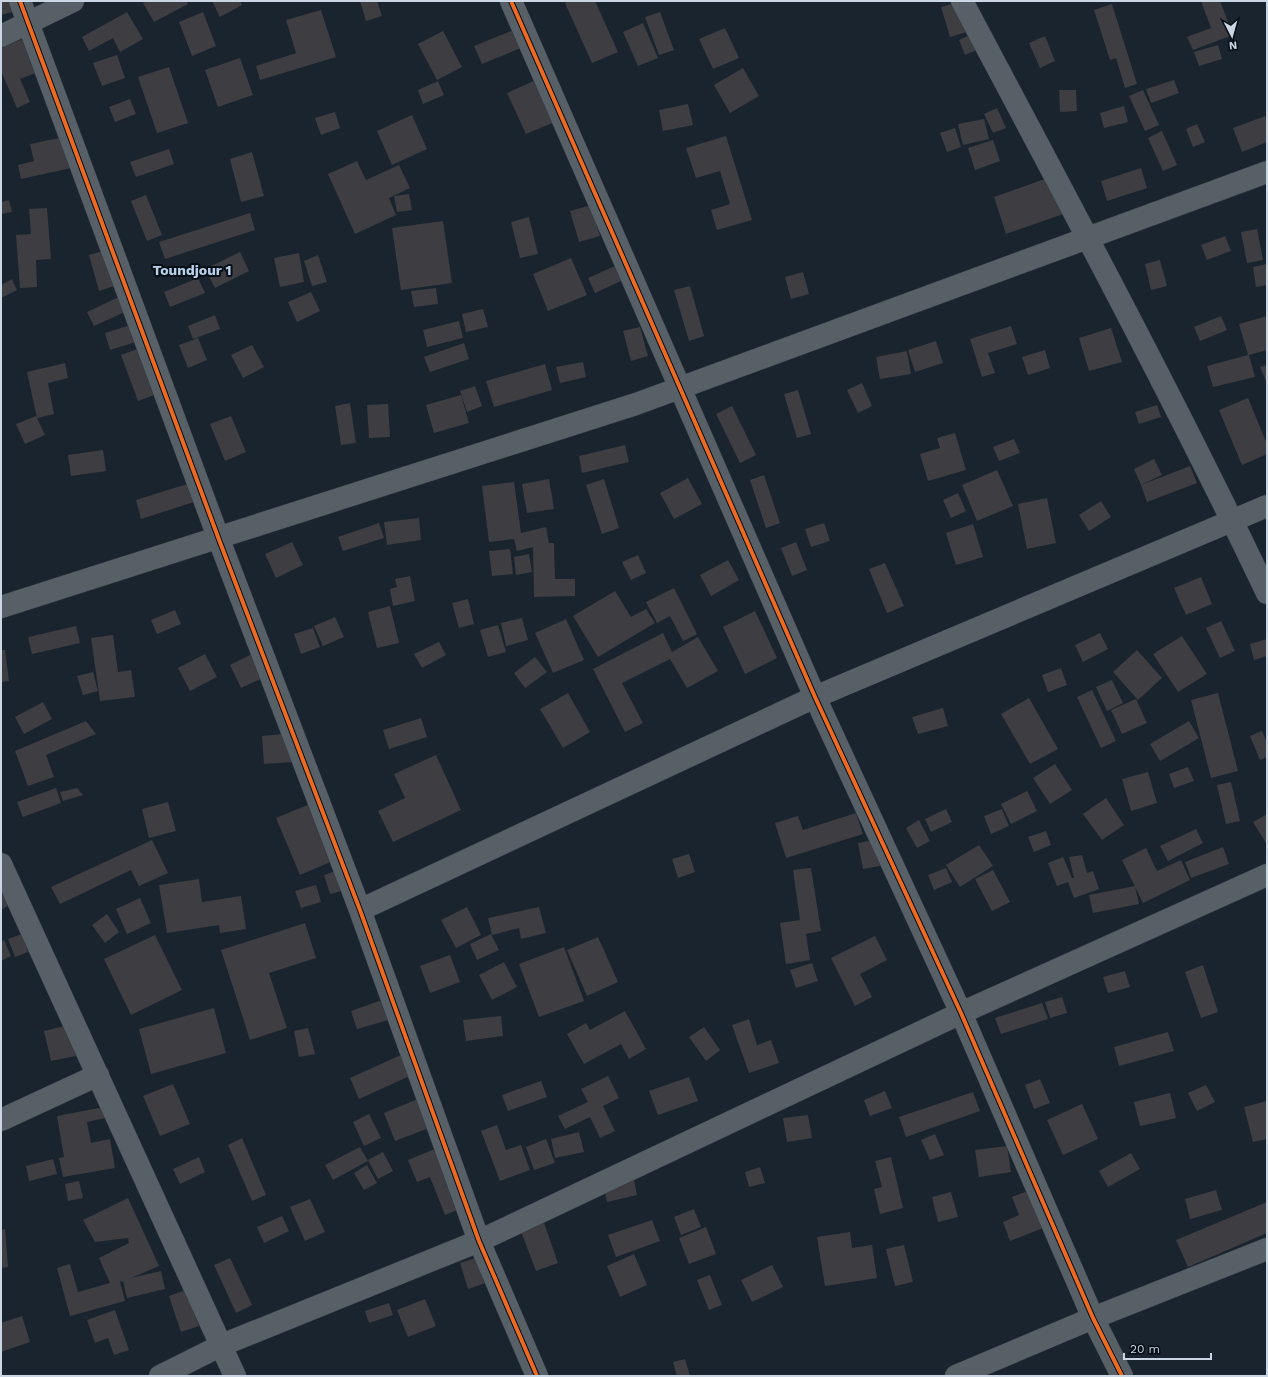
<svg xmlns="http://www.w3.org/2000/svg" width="1268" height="1377" viewBox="0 0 1268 1377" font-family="'Work Sans',sans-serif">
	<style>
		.building { fill: #3d3d42 }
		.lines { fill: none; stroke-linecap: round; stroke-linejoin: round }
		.minor-casing { stroke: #363e47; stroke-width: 23 }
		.minor { stroke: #575f67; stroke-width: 22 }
		.cycleway-casing { stroke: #050d15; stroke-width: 6 }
		.cycleway { stroke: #ed6a23; stroke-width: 4 }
		.labels { text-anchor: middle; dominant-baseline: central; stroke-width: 4; stroke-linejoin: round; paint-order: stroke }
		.district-label { font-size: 14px; font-weight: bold; fill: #b9d2ec; stroke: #050d15 }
	</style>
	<rect width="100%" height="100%" fill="#1a242f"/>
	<path class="building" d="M1 1H13L16 11 1 15Z
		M147 1H186L188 4 154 22 143 3Z
		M212 1H240L242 5 220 17Z
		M360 1H377L382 16 366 21Z
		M570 1H595L618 52 592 63 565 3Z
		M963 1 977 29 950 37 941 7Z
		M1201 1H1220L1233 35 1193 50 1187 37 1211 28Z
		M1112 4 1137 84 1125 88 1116 58 1110 60 1094 10Z
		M321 10 336 57 260 80 256 66 296 53 286 20Z
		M127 12 143 39 120 52 113 38 89 51 82 37Z
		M203 12 216 46 192 56 179 22Z
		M660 12 674 50 659 55 645 17Z
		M643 23 658 58 638 66 623 32Z
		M521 27 528 45 482 64 474 46Z
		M725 28 739 58 713 69 699 39Z
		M982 29 988 45 965 55 959 40Z
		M443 31 462 67 437 80 418 44Z
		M1045 36 1055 61 1040 68 1029 43Z
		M27 37 41 71 20 79 30 102 17 108 1 71V48Z
		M1218 45 1222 59 1199 66 1194 52Z
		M117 55 125 78 102 86 93 63Z
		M240 58 253 95 218 107 205 70Z
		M169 67 188 123 157 133 138 77Z
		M743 68 759 96 730 113 714 85Z
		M538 79 557 121 526 134 507 93Z
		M1174 80 1179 93 1151 103 1146 89Z
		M438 81 444 95 423 104 418 90Z
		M1059 90H1076L1077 111 1060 112Z
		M1143 90 1159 125 1145 131 1129 96Z
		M130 99 136 114 115 122 109 107Z
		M688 104 693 125 663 131 659 110Z
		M1124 106 1128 122 1104 128 1100 113Z
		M997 108 1006 128 993 133 984 114Z
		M335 112 340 128 321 135 315 118Z
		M412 115 427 149 392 165 377 131Z
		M1265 116 1267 122V142L1242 152 1233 128Z
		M984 119 989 139 963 145 958 124Z
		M1197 124 1205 142 1193 147 1186 129Z
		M955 128 961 147 947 152 940 133Z
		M1162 131 1177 165 1163 171 1148 138Z
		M726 136 752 220 717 230 711 210 730 204 720 171 696 178 686 148Z
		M64 137 71 168 21 179 18 165 34 161 30 144Z
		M993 140 1000 161 975 170 968 148Z
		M169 149 174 164 136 177 130 162Z
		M252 152 264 196 241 202 230 159Z
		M357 161 366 180 399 165 410 188 389 198 396 215 355 234 328 174Z
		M1141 168 1147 188 1107 201 1101 181Z
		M1053 176 1066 213 1006 234 994 197Z
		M409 194 412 210 397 212 394 196Z
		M146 195 162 235 147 241 131 201Z
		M9 200 12 212 1 214V202Z
		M591 205 600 236 579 242 570 211Z
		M47 208 51 259 36 260 37 287 20 288 16 235 31 234 29 209Z
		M250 213 255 230 165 259 159 242Z
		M529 217 538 254 520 258 511 222Z
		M443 221 452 283 401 290 392 228Z
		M1257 229 1263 260 1247 263 1241 232Z
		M1225 236 1231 251 1207 260 1201 245Z
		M106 250 117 285 99 291 89 255Z
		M240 252 249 271 215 288 205 269Z
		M299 253 304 282 280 287 274 258Z
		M318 255 327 282 312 286 304 261Z
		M571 258 587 295 548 311 533 274Z
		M1160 260 1167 286 1151 290 1145 264Z
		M1267 264V285L1256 287 1253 267Z
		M615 266 621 281 595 293 588 278Z
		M803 272 809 294 791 299 785 277Z
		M198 278 205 293 170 307 164 292Z
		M12 279 17 290 1 298V285Z
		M690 286 704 336 689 341 674 290Z
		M436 288 438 304 414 307 411 291Z
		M311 292 320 311 297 322 288 302Z
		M121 296 127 311 94 326 87 312Z
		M483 309 488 327 466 332 462 314Z
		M215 315 220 329 193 339 188 326Z
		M1221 316 1227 330 1200 341 1194 327Z
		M1267 316V350L1249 355 1255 377 1213 387 1207 366 1248 355 1239 324Z
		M459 321 463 338 427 347 423 330Z
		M134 324 139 341 110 350 105 333Z
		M1011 326 1017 344 988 353 995 373 982 377 970 339Z
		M640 327 648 356 631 361 623 331Z
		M1111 328 1122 362 1089 371 1079 338Z
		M198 338 207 360 188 368 179 345Z
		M936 341 943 363 915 372 908 350Z
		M464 343 469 359 430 372 424 357Z
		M252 345 264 367 243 378 231 355Z
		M143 347 160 393 138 401 121 355Z
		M1045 350 1050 368 1028 375 1022 357Z
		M907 351 911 374 880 379 876 357Z
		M583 362 586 377 560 383 556 367Z
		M65 363 68 378 48 383 54 414 37 418 27 372Z
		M545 364 552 390 494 407 486 381Z
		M1267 365V384L1260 367Z
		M862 383 872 406 858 413 847 390Z
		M475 386 482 406 467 412 460 391Z
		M798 390 811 434 797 438 784 394Z
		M461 395 469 423 434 433 426 405Z
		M1248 398 1267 444V454L1242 465 1219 410Z
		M350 403 356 443 341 445 335 406Z
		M388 404 390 437 369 438 367 405Z
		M1157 405 1161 417 1139 424 1135 412Z
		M732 406 756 455 740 463 716 414Z
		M36 416 45 435 25 444 16 424Z
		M231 416 246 452 225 461 210 424Z
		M955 433 966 470 928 481 920 454 940 448 937 438Z
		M1014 439 1020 453 999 461 993 447Z
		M625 445 629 462 582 473 579 456Z
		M103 450 106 471 71 476 68 455Z
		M1154 459 1162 475 1141 485 1134 469Z
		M1190 466 1197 483 1147 502 1141 485Z
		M997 470 1013 506 977 521 962 485Z
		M764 475 780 523 766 528 750 480Z
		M688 478 702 504 674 519 660 493Z
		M549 479 554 509 527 513 522 484Z
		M604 479 619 528 602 534 586 485Z
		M514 482 521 533 546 527 549 543H554L555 579H575V596L534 597 533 547 517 551 514 539 489 542 482 486Z
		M187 484 194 502 141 519 136 500Z
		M958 493 966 511 951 518 943 500Z
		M1047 498 1056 543 1027 549 1018 504Z
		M1101 501 1111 517 1089 531 1079 515Z
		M419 518 421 540 387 545 384 522Z
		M379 523 384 538 343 551 338 537Z
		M824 523 830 541 811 547 805 529Z
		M973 524 983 557 956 565 946 533Z
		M292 542 303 565 276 578 265 554Z
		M796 542 807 570 792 576 781 548Z
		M510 549 513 574 492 576 489 551Z
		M529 554 532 572 516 575 514 557Z
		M638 555 646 573 631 580 622 562Z
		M728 560 739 580 711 596 700 575Z
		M885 563 904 606 887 613 869 569Z
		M410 576 415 601 393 606 390 589 397 587 395 579Z
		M1201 577 1212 604 1186 615 1174 588Z
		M674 588 697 634 683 641 670 616 657 623 646 602Z
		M615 591 631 617 646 609 655 623 598 657 573 616Z
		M468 599 474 624 459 628 452 603Z
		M390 606 399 643 377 648 368 612Z
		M175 610 181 624 157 634 151 620Z
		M755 611 777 658 745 674 723 627Z
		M335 617 344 637 323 646 314 626Z
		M522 618 528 640 506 646 501 623Z
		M566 619 584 660 553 673 535 633Z
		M1221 621 1235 651 1220 658 1206 628Z
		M498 625 506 652 488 657 480 630Z
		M76 626 80 643 32 654 28 637Z
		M313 628 320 647 301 654 294 634Z
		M663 633 672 652 698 637 718 671 687 688 670 659 622 683 643 723 625 732 593 669Z
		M1100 633 1108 649 1083 662 1075 645Z
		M113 635 118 672 131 670 135 697 100 701 91 638Z
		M1182 636 1207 674 1178 692 1153 654Z
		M1267 639V656L1254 660 1250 644Z
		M439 642 446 655 422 668 414 654Z
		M1 650H5L9 681 1 682Z
		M1137 650 1162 678 1138 700 1113 672Z
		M258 651 269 675 241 688 230 665Z
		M205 654 217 677 190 691 178 668Z
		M535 657 547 672 525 688 514 673Z
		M1061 668 1067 685 1048 692 1042 675Z
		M93 672 98 691 83 695 77 676Z
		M1112 680 1123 703 1107 711 1096 687Z
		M1092 690 1116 741 1101 748 1077 697Z
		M568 693 590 732 563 748 540 709Z
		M1218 693 1238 771 1211 778 1191 700Z
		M1029 698 1058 749 1030 764 1001 714Z
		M1136 699 1147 723 1122 734 1111 710Z
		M43 702 52 719 24 734 15 717Z
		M943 708 948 726 918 734 912 717Z
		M421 718 427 737 389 749 383 730Z
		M86 721 96 734 46 755 54 777 28 786 15 751Z
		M1189 721 1199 738 1160 761 1150 744Z
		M1262 731 1267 743V757L1260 760 1250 736Z
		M292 733 294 762 264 764 262 736Z
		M436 755 461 810 393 842 378 811 405 798 394 774Z
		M1055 764 1072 790 1050 804 1033 778Z
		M1188 767 1194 781 1174 788 1169 774Z
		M1148 772 1157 803 1131 811 1122 779Z
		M1231 782 1240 821 1226 824 1217 785Z
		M56 788 61 803 23 817 17 802Z
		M77 788 83 795 63 801 60 792Z
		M1027 791 1037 811 1011 824 1001 804Z
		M1106 798 1124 825 1102 840 1083 814Z
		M168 802 176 831 149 838 142 809Z
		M310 804 335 860 300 875 276 818Z
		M946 809 952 822 931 832 925 819Z
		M1002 809 1009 826 991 834 984 816Z
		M856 813 863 834 786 858 775 823 798 816 803 830Z
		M1267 814V845L1253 822Z
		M919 820 930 841 917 848 906 828Z
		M1196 829 1203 843 1168 861 1160 846Z
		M1046 831 1051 845 1034 852 1028 837Z
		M152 840 168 873 139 886 131 870 60 904 51 887Z
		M874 840 880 866 863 869 858 843Z
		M979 845 993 866 960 887 946 865Z
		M1223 847 1229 864 1191 878 1185 862Z
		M1146 848 1157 871 1181 860 1190 880 1143 903 1122 860Z
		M689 854 695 872 678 878 672 859Z
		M1082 855 1087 873 1093 871 1099 889 1074 898 1068 882 1057 886 1048 863 1063 857 1072 878H1074L1069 857Z
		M811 868 821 931 806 934 810 960 786 964 780 923 800 920 793 870Z
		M946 868 952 882 934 890 928 875Z
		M338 870 345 890 330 894 324 875Z
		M993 870 1010 902 992 911 975 879Z
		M199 879 202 902 241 896 246 929 220 933 219 925 167 933 159 885Z
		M316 885 321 902 301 908 295 891Z
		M1135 886 1139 904 1093 913 1089 895Z
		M1 893 9 905 1 910Z
		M140 898 151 923 127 934 116 909Z
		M467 907 481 935 456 948 441 920Z
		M539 907 546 933 521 939 519 928 492 935 488 918Z
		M107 914 119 932 105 943 92 925Z
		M305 923 316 958 269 973 287 1028 250 1040 221 950Z
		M22 934 28 952 15 957 8 939Z
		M491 934 499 950 477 960 470 944Z
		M155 935 182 990 131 1015 104 959Z
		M875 936 887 960 860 974 872 997 855 1006 831 958Z
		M598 937 618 982 587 996 567 950Z
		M4 940 11 956 1 961V941Z
		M564 947 584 1001 539 1017 519 964Z
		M450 955 460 982 430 993 420 966Z
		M504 962 517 987 492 1000 479 975Z
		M812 963 818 981 796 988 790 970Z
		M1203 965 1218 1012 1201 1018 1185 972Z
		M1125 971 1130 987 1108 993 1103 977Z
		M1062 997 1067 1013 1050 1018 1045 1002Z
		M385 999 392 1019 357 1029 351 1011Z
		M1042 1003 1048 1019 1001 1034 995 1018Z
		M214 1008 226 1053 151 1074 139 1029Z
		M625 1011 646 1049 629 1059 621 1044 584 1064 567 1034 586 1023 590 1030Z
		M501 1016 503 1036 466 1041 463 1020Z
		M749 1019 757 1045 771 1040 779 1063 749 1073 732 1025Z
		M69 1025 76 1056 51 1061 44 1031Z
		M704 1027 720 1050 706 1061 689 1037Z
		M308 1028 315 1054 299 1057 294 1031Z
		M1168 1032 1174 1051 1119 1066 1114 1047Z
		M403 1054 412 1075 359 1099 350 1078Z
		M608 1076 619 1098 603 1106 615 1131 600 1138 590 1117 565 1129 558 1116 588 1102 581 1089Z
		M689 1077 698 1101 658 1115 649 1091Z
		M1040 1079 1050 1103 1034 1109 1025 1085Z
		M541 1081 547 1097 508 1111 502 1095Z
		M173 1084 190 1124 160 1136 143 1096Z
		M1206 1085 1215 1102 1197 1111 1188 1093Z
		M885 1091 892 1108 870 1116 864 1100Z
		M973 1092 980 1111 906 1137 899 1117Z
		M1170 1093 1176 1118 1140 1126 1134 1102Z
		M420 1098 432 1127 395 1141 384 1113Z
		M1267 1101V1139L1253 1142 1244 1107Z
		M1082 1104 1098 1139 1063 1155 1047 1120Z
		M104 1107 105 1118 87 1122 91 1143 110 1139 115 1168 63 1177 59 1158 64 1157 57 1116Z
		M369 1114 381 1138 364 1146 353 1122Z
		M808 1115 812 1138 787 1142 783 1118Z
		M497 1125 506 1150 521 1145 530 1170 500 1181 481 1131Z
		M579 1132 584 1152 555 1158 551 1139Z
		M935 1134 944 1155 930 1160 921 1140Z
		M242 1138 266 1195 252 1201 228 1145Z
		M546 1139 555 1163 534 1170 526 1147Z
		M442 1146 467 1206 445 1215 430 1177 417 1182 408 1160Z
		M1007 1146 1011 1172 979 1177 975 1150Z
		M360 1147 368 1161 333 1180 325 1165Z
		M383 1152 393 1171 378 1179 368 1160Z
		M1131 1153 1140 1169 1108 1187 1099 1171Z
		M199 1157 205 1172 180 1184 173 1169Z
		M891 1157 903 1208 880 1214 874 1189 882 1187 875 1161Z
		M53 1159 57 1174 29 1181 26 1166Z
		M367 1165 377 1183 364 1190 354 1173Z
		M760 1167 765 1183 749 1187 745 1172Z
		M634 1180 637 1195 607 1202 604 1188Z
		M79 1181 83 1198 68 1201 65 1184Z
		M1216 1190 1222 1210 1190 1219 1185 1199Z
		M1028 1191 1043 1228 1010 1241 1003 1222 1019 1215 1012 1197Z
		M951 1192 958 1217 938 1222 932 1197Z
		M128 1198 159 1266 131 1278 161 1271 165 1289 127 1298 123 1281 120 1282 125 1301 70 1316 57 1268 70 1264 78 1292 110 1283 99 1258 129 1243 128 1238 95 1242 83 1220Z
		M310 1199 325 1232 305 1241 290 1207Z
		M1267 1202V1233L1188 1267 1176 1240Z
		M694 1209 701 1227 681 1235 674 1217Z
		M282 1216 289 1231 264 1243 257 1227Z
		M543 1220 558 1263 536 1271 520 1229Z
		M652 1220 660 1241 616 1257 608 1235Z
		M706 1227 716 1254 689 1264 679 1238Z
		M5 1229 8 1267 1 1268V1230Z
		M850 1232 852 1248 872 1245 877 1278 825 1286 817 1237Z
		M904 1245 913 1282 895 1286 886 1249Z
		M488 1254 497 1279 468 1289 460 1263Z
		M634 1254 647 1285 620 1297 607 1266Z
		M230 1258 252 1305 236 1313 214 1265Z
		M772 1265 783 1287 752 1302 741 1280Z
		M710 1275 722 1305 709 1310 697 1280Z
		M186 1290 199 1326 181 1332 169 1296Z
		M425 1299 436 1326 408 1337 397 1310Z
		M389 1303 393 1315 369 1323 365 1311Z
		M115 1310 129 1350 114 1355 108 1338 95 1343 87 1320Z
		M22 1316 30 1342 1 1352V1323Z
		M685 1359 690 1376H677L673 1362Z"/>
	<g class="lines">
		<defs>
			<path id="minor" d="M20 1 218 537 360 910 479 1241 537 1376
				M511 1 815 697 961 1013 1093 1318 1122 1376
				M962 1C1066 197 1171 392 1267 593
				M1 36 73 1
				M1 607 636 404 1267 172
				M1 864 235 1376
				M360 910 815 697 1267 506
				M1 1120 98 1075
				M160 1376 222 1345 479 1241 961 1013 1267 875
				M956 1376 1093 1318 1267 1249"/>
		</defs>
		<use href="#minor" class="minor-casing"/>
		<use href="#minor" class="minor"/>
		<defs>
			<path id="cycleway" d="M20 1 218 537 360 910 479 1241 537 1376
				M511 1 815 697 961 1013 1093 1318 1122 1376"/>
		</defs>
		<use href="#cycleway" class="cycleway-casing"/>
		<use href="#cycleway" class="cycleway"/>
	</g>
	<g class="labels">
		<g class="district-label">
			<text x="192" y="270">Toundjour 1</text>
		</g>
	</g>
	<rect width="1268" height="1377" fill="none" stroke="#cad6e3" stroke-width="4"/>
	<g transform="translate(1232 36) rotate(174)" stroke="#050d15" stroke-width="3" paint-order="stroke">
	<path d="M0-3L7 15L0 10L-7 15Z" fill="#cad6e3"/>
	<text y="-6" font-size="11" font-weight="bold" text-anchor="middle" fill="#cad6e3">N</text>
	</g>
	<path d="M1124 1353v6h87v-6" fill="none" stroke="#cad6e3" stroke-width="2"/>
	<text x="1130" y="1353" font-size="12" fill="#cad6e3" stroke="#050d15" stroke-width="3" paint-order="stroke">20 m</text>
</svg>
